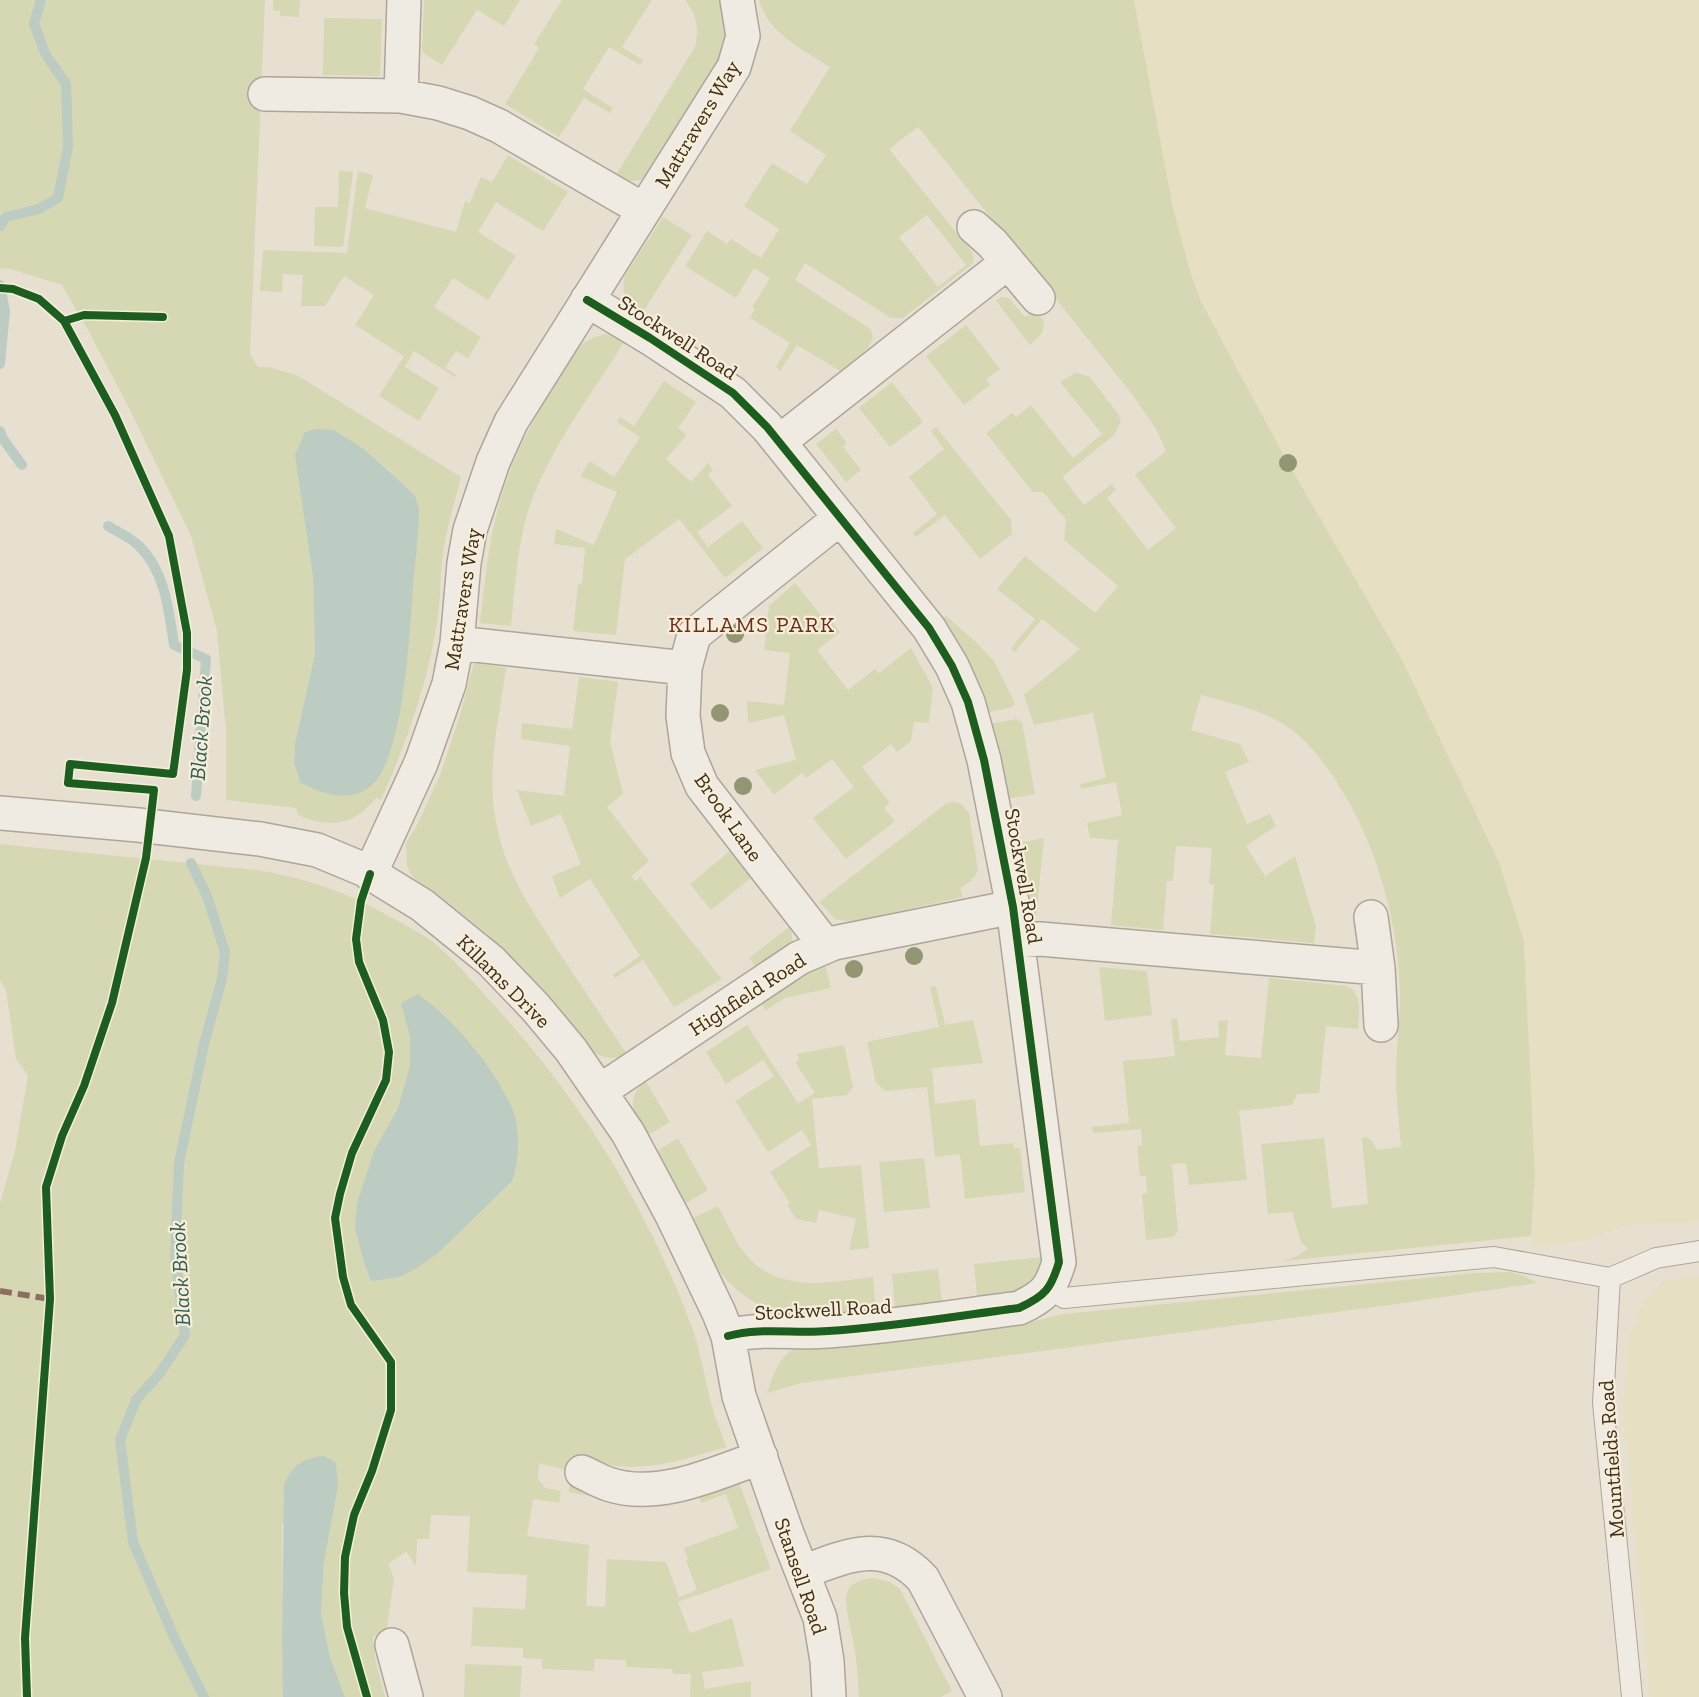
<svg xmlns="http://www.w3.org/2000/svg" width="1699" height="1697" viewBox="0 0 1699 1697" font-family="'Zilla Slab',serif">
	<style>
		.farmland { fill: #e6dfc2 }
		.green { fill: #d6d7b3; fill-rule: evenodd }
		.water { fill: #bcccc2 }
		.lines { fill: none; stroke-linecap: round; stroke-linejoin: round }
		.stream { stroke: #bcccc2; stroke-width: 10 }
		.service-casing { stroke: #ada599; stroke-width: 22 }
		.minor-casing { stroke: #ada599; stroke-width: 36 }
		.service { stroke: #efebe3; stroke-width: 20 }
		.minor { stroke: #efebe3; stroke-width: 33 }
		.quiet { stroke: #8d6e63; stroke-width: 6; stroke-dasharray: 12 6; stroke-linecap: butt }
		.cycleway-casing { stroke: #f7eed8; stroke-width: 11 }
		.cycleway { stroke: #1b5e20; stroke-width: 8 }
		.tree { fill: #929673 }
		.labels { text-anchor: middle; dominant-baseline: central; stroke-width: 4.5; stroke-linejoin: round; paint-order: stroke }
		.street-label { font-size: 21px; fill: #3d2e20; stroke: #f7eed8 }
		.neighbourhood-label { font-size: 22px; letter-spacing: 1.5px; fill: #6b2e1e; stroke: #f7eed8 }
		.water-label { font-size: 22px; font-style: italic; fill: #2f5d5a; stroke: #f7eed8 }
	</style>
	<rect width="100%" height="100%" fill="#e7e0d1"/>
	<path class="farmland" d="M1134 0H1699V1222L1631 1224 1585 1241 1532 1248 1535 1176 1524 942 1499 862 1401 658 1288 463 1201 302 1190 272 1173 208Z
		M1699 1276V1697H1650L1623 1412 1629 1336 1645 1301 1663 1281Z"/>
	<path class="green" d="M0 0H265L250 354 258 367H268L297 375 461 477C454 505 445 533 442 562 440 586 440 611 435 635 424 693 405 746 381 800L376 798C355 825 330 829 298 815L296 808 226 800V732L217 631 191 536 129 408 90 334 62 285 7 268 0 269ZM364 449C384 467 411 484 419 510L410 627 405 679 397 728 300 782 294 763 295 743 315 654 313 577 305 520Z
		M273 0H300L299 17 280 16V11H273Z
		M424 0H520L504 26 477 10 442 65 422 52Z
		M562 0H652L622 47 643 60 640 65 609 47 583 89 613 108 610 113 584 98 559 137 505 104 539 48 534 44Z
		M685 0H720L726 28 723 55 649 176C636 183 628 182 614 178L695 47C699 28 697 15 685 0Z
		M759 0H1134L1173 208 1190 271 1201 302 1288 463 1401 658 1499 862 1524 942 1535 1176 1531 1236 1283 1261 1295 1257 1308 1249 1301 1242 1292 1212 1268 1214 1261 1144 1324 1138 1332 1208 1368 1204 1362 1138 1366 1137 1372 1141 1377 1150 1401 1147C1399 1123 1396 1099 1396 1074 1396 1049 1400 1023 1400 997 1400 928 1378 850 1343 792 1327 766 1309 740 1283 724 1259 709 1229 703 1201 695L1191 730 1240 744 1249 762 1225 772 1247 824 1270 814 1276 826 1246 846 1265 876 1295 856 1316 926 1314 943 1210 934 1214 885 1209 884 1212 848 1176 846 1173 881H1167L1163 930 1111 925 1118 840 1090 838 1087 823 1122 815 1116 782 1081 789 1080 784 1106 778 1093 713 1034 725 1024 695 1080 649 1042 619 1015 652 1011 648 1035 619 997 589 1025 556 1095 613 1118 586 1064 540 1066 520 1043 492H1033L1028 486 986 433 1012 413 1016 417 1031 405 1073 458 1102 434 1060 382 1076 372 1090 377 1118 414 1121 422 1114 435 1062 477 1084 505 1112 484 1116 490 1107 498 1148 550 1176 528 1135 475 1166 451 1156 429 1132 394 918 127 889 149 972 252 974 261 971 265 903 318H891L805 263 795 280 869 328C883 344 851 362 840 371L797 345 780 371 776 367 790 343 750 318 755 309 752 308 770 278 754 268 736 298 685 266 707 231 727 244 731 239 761 258 779 229 744 206 772 163 807 184 826 155 790 131 830 67C803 49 768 34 759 0ZM927 215 966 265 938 287 899 237Z
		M324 18 382 19 380 76 323 75Z
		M508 155 568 192 543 231 496 202 478 232 516 256 488 300 453 278 434 307 481 337 468 358 456 351 445 368 457 376 455 377 414 351 405 367 439 388 419 421 379 396 404 356 355 325 374 295 344 276 325 306H301L303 275 283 274 282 292 260 291 263 250 347 253 358 171 373 175 365 208 456 232 465 201 470 203 481 177 492 182Z
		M339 171 353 172 343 247 314 246 315 207H338Z
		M663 217 692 235 641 315C626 307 622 294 624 277Z
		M1001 297 1009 298 1025 317 1035 309 1044 322 1042 333 1030 345 996 301Z
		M966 325 1000 369 986 379 990 385 964 405 926 356Z
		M605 334 616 336 625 341C592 393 549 450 529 508 517 546 515 587 511 626L480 623C485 583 488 543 499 505 511 459 535 416 560 376 566 366 572 354 580 346 587 339 596 337 605 334Z
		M664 381 696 402 678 428 687 435 666 459 691 482 708 463 713 470 708 475 732 506 697 532 708 547 742 521 763 548 725 578 679 519 625 559 616 635 573 631 578 584H582L585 548 554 544 556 529 594 545 617 492 580 476 590 461 614 477 640 437 617 422 620 417 634 426Z
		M892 382 923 422 890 447 859 408Z
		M936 427 1011 520 1012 534 980 559 945 515 916 537 913 533 937 514 909 477 944 449 931 431Z
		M836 429 847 443 843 447 861 470 846 482 816 444Z
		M795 583 828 624 832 621 840 632 817 650 848 690 875 669 879 673 911 648 933 688 929 723 914 722 911 741 897 752 891 744 862 767 890 803 884 808 895 821 846 859 813 818 854 787 832 759 806 778 802 773 774 795 755 770 796 760 784 715 748 723 747 701 784 705 790 653 764 650 769 606Z
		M946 616 976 642 994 661 1015 703 1012 707 987 713 941 620Z
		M474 663 506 668C499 718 486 771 496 822 505 873 533 912 561 955 583 988 605 1021 627 1054 612 1062 599 1057 587 1047L529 979 486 933 434 891 420 883 411 875 407 865 406 843 417 825 440 775 460 715Z
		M579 677 618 682 610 742 623 794 607 807 649 861 632 876 635 881 640 877 722 979 674 1007 643 960 615 978 613 975 640 956 590 879 560 898 552 876 581 864 561 814 531 826 517 790 564 796 570 746 521 739 522 723 572 729Z
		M1016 719 1022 722 1035 794 1007 799 990 724Z
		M955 802 961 804 969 813 978 871 971 881 960 888 963 897 851 922 835 919 819 902 947 803Z
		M1044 838 1036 917 1029 915 1015 844Z
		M0 844 257 870C310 878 358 897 405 925 413 930 424 935 432 941 454 959 473 982 492 1003 579 1097 646 1205 691 1325 700 1348 704 1375 710 1399 714 1415 721 1431 726 1447 690 1458 654 1470 617 1466 606 1465 595 1461 585 1459L586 1489 590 1496 568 1492 574 1472 539 1463 538 1480 546 1488 561 1491 559 1503 533 1499 527 1536 589 1545 586 1606 605 1607 607 1559 666 1562 679 1597 697 1590 686 1560 688 1559 684 1548 738 1528 726 1494 701 1503 698 1493 738 1480 771 1569 678 1602 690 1633 732 1618 744 1666 702 1672 705 1689 751 1681V1697H690L691 1674H673L672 1669 626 1667V1660L595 1659 594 1671 542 1669V1659L523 1658V1648L471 1646 473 1607 525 1609 527 1575 467 1572 470 1516 431 1515 429 1539H417L416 1566 406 1552 388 1564 394 1578 386 1635 373 1636 375 1658 385 1697H345L330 1657 321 1613 324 1561 282 1523 283 1697H0V1203L15 1151 28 1075 16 1059 6 990 0 980ZM401 1003 469 1221 437 1254 371 1281 364 1263 355 1229 375 1149 398 1108 410 1065V1038Z
		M730 851 751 878 711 910 690 884Z
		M789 927 792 933V945L757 968 749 958Z
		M825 964 831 988 785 998 766 1010 760 1003 807 973Z
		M1099 967 1147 971 1152 1015 1105 1021Z
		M1269 978 1347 986C1363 994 1359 1013 1358 1029L1326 1026 1319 1093 1297 1094 1292 1105 1239 1111 1247 1180 1189 1185 1186 1163 1172 1164 1178 1232 1173 1237 1146 1240 1142 1194 1147 1193 1146 1176H1140L1137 1146 1142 1145 1141 1129 1093 1133 1092 1127 1129 1123 1123 1061 1175 1056 1171 1019 1177 1018 1180 1041 1219 1037 1218 1021 1228 1020 1225 1055 1261 1058Z
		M936 986 945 1025 973 1020 983 1063 932 1068 935 1104 975 1099 980 1146 1013 1143 1014 1148H1020L1025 1192 965 1199 960 1154 935 1157 927 1087 885 1091 876 1083 867 1042 939 1027 930 987Z
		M747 1025 798 1103 815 1093 795 1062 799 1060 797 1054 844 1045 853 1087 847 1095 812 1099 819 1168 861 1165 869 1248 849 1250 856 1219 819 1210 816 1223 796 1219 787 1205 790 1203 770 1172 811 1145 802 1130 768 1152 735 1101 774 1076 763 1060 726 1084 706 1052Z
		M645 1080 670 1122 648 1135C634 1114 624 1101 645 1080Z
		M678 1138 708 1190 686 1203 657 1151Z
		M924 1158 930 1208 884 1212 879 1162Z
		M718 1206C725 1219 732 1234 740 1247 773 1295 824 1283 873 1277L876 1310C850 1313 820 1319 793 1316 765 1313 733 1292 717 1268 707 1252 701 1234 693 1218Z
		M1042 1257C1045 1293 1001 1294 977 1298L974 1264Z
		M938 1269 942 1302 895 1308 892 1274Z
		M1510 1272 1524 1276 1537 1283 1397 1304 801 1383 767 1393C773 1377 777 1360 792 1350L1026 1323 1064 1314 1475 1273Z
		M872 1578 890 1582 900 1589 952 1691 941 1697H859C858 1680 857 1662 854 1645 852 1631 842 1603 848 1590 853 1581 863 1580 872 1578Z
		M465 1664 522 1666 520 1697H464Z"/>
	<path class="water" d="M316 429 334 430 364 449 398 479 415 496 419 509C419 536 415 561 413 588 410 631 404 754 373 784 353 804 321 795 300 782L294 763 295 743 315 654 313 577 295 455 305 432Z
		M418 994C455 1021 493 1066 512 1108 521 1127 519 1163 512 1181L437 1254 415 1269 399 1277 371 1281 364 1263 355 1229 357 1203 375 1149 398 1108 410 1065V1038L401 1003Z
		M324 1456 336 1463 338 1486 324 1561 321 1613 330 1657 345 1697H283L282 1639 284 1484C294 1464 301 1459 324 1456Z"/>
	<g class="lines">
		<path class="stream" d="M0 226 6 217 39 209 58 198 68 147 66 84 46 55 34 24 41 0
			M0 285 5 311 0 364
			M0 431 3 439 22 465
			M108 526C118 532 131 538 139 546 165 571 169 611 174 645L206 659 196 796
			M191 863 207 896 225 952 222 979 204 1044 179 1163 175 1256 185 1335 160 1373 136 1400 120 1440 133 1542 174 1637 204 1697"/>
		<defs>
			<path id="service" d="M1049 1288 1064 1298 1494 1257 1610 1278
				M1632 1697 1603 1403 1610 1278 1656 1258 1699 1251"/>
			<path id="minor" d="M265 94 401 96 438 103 470 113 499 126 644 210
				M401 96 404 0
				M974 227 992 243 1038 298
				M587 300 650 338 733 393 767 427 929 628 952 666 968 702 984 760 1013 907 1059 1262C1051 1289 1045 1296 1019 1308 956 1316 892 1327 828 1331 795 1334 761 1327 728 1336
				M779 442 1008 262
				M457 643 685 668
				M0 813 138 825 260 839 317 850 365 870 422 905 491 961 536 1008 571 1050 628 1133 673 1217 719 1313 728 1336 739 1396 786 1531 820 1618 827 1661 829 1697
				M370 874 421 763 449 684 457 643 464 563 470 530 493 462 511 422 734 67 743 36 737 0
				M1371 917 1378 968 1381 1025
				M1018 941 1040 939 1378 968
				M826 946 702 786 688 753 683 716 685 668 694 635 840 518
				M601 1092 612 1083 799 958 834 943 1013 907
				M582 1472C591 1476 599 1481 608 1484 658 1501 713 1474 761 1457
				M803 1572C848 1555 885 1538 923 1579L985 1697
				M392 1645 406 1697"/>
		</defs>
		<use href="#service" class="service-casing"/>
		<use href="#minor" class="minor-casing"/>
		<use href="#service" class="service"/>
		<use href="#minor" class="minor"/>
		<path class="quiet" d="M0 1291 50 1299"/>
		<defs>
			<path id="cycleway" d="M0 288 13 289 39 299 64 321 115 415 169 536 187 633V670L173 774 70 764 68 783 154 790 146 858 112 1003 84 1086 62 1136 46 1187 50 1299 25 1638 27 1697
				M587 300 650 338 733 393 767 427 929 628 952 666 968 702 984 760 1013 907 1059 1262C1051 1289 1045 1296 1019 1308 956 1316 892 1327 828 1331 795 1334 761 1327 728 1336
				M64 321 84 315 163 317
				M367 1697 347 1627 344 1593 345 1557 354 1515 372 1471 391 1410V1362L351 1305 343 1277 335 1218 340 1194 352 1153 386 1080 389 1052 383 1020 359 962 356 939 361 901 370 874"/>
		</defs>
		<use href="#cycleway" class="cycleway-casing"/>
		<use href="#cycleway" class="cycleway"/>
	</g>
	<g class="tree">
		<circle cx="1288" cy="463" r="9"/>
		<circle cx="735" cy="634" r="9"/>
		<circle cx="720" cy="713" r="9"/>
		<circle cx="743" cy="786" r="9"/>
		<circle cx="914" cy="956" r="9"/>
		<circle cx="854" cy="969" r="9"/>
	</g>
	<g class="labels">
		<g class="street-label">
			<text transform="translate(697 124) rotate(-59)">Mattravers Way</text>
			<text transform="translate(678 337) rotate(33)">Stockwell Road</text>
			<text transform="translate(462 599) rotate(-81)">Mattravers Way</text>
			<text transform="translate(729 817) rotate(55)">Brook Lane</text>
			<text transform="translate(1024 876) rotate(80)">Stockwell Road</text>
			<text transform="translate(504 981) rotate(45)">Killams Drive</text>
			<text transform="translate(747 994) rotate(-33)">Highfield Road</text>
			<text transform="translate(823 1309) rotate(-3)">Stockwell Road</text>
			<text transform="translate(1611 1459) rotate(-94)">Mountfields Road</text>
			<text transform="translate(801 1576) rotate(71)">Stansell Road</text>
		</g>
		<g class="neighbourhood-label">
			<text x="752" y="624">KILLAMS PARK</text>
		</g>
		<g class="water-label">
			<text transform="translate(201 728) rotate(-86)">Black Brook</text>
			<text transform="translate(180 1274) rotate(-93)">Black Brook</text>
		</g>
	</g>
</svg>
